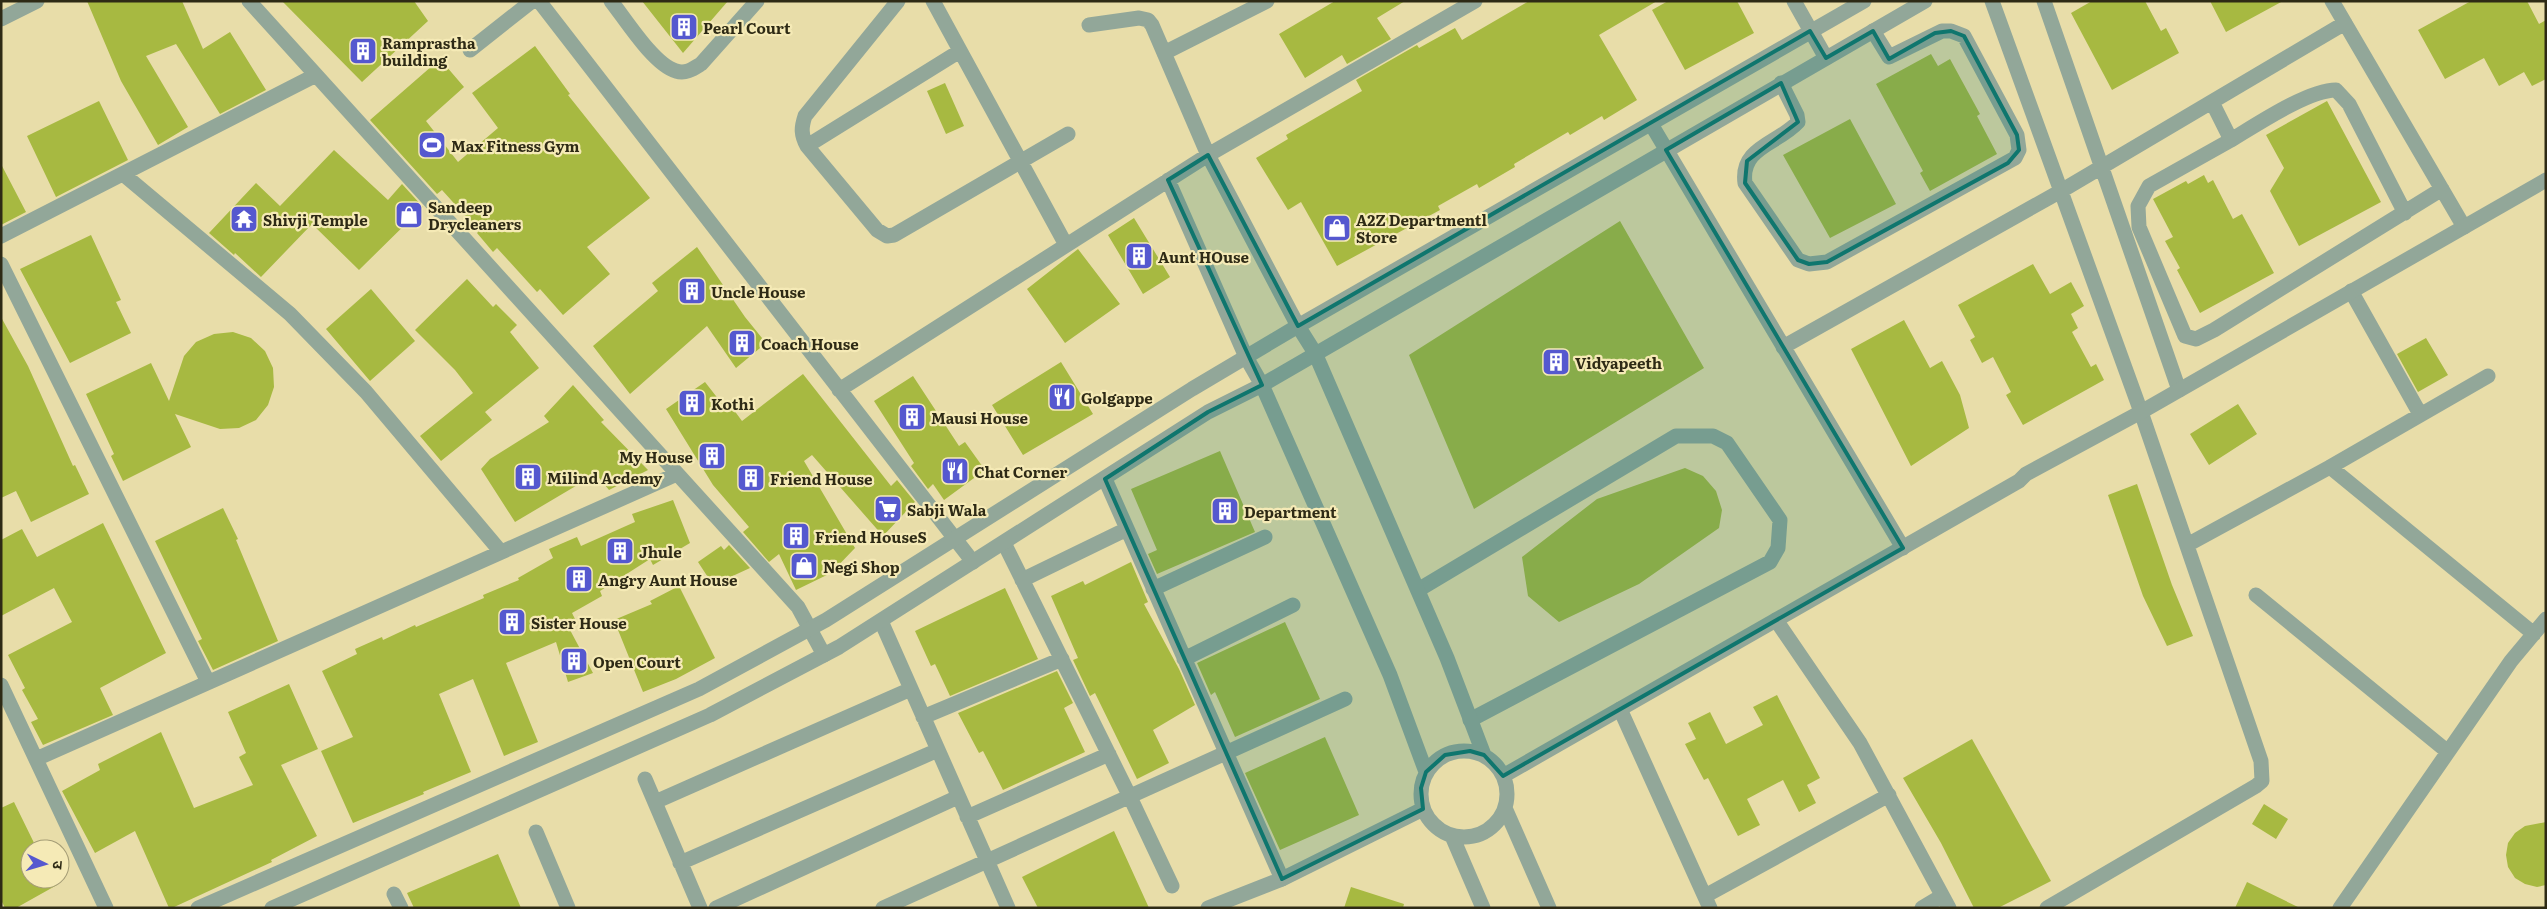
<svg xmlns="http://www.w3.org/2000/svg" width="2547" height="909" viewBox="0 0 2547 909" font-family="Literata,'Noto Sans Devanagari',serif">
	<style>
		.building { fill: #a7b941 }
		.lines { fill: none; stroke-linecap: round; stroke-linejoin: round }
		.minor { stroke: #92a799; stroke-width: 15 }
		.tertiary { stroke: #92a799; stroke-width: 15 }
		.marked { fill: #0f766e; fill-opacity: 0.2; stroke: #0f766e; stroke-width: 4; stroke-linejoin: round }
		.labels { text-anchor: middle; dominant-baseline: central; stroke-width: 4.5; stroke-linejoin: round; paint-order: stroke }
		.poi-label { font-size: 15px; font-weight: bold; fill: #2e2a15; stroke: #f5eab6; text-anchor: start }
	</style>
	<rect width="100%" height="100%" fill="#e8dda9"/>
	<path class="building" d="M87 1H182L203 49 230 32 266 90 220 114 176 44 146 56 188 127 158 145 121 81Z
		M282 1H414L428 21 362 82Z
		M642 1H728L683 53Z
		M1335 1H1405L1377 18 1391 39 1347 64 1342 55 1305 78 1279 34Z
		M1529 1H1657L1599 35 1637 100 1604 120 1602 116 1570 135 1568 132 1514 164 1515 167 1479 188 1477 184 1438 206 1440 210 1337 266 1301 202 1288 210 1256 158 1288 139 1286 135 1362 91 1356 80 1417 45 1419 48 1455 28 1462 40Z
		M1668 1H1737L1754 33 1685 70 1652 10Z
		M2092 1H2145L2161 31 2166 28 2179 53 2112 90 2071 13Z
		M2210 1H2283L2226 32Z
		M2471 1H2527L2539 24 2546 20V79L2532 86 2524 72 2499 86 2484 58 2445 79 2418 30Z
		M535 46 570 94 568 95 650 198 587 247 610 274 563 315 540 289 537 292 497 248 493 252 477 233 479 231 442 190 437 194 370 120 440 59 464 87 426 121 458 162 498 128 472 93Z
		M1931 54 1938 66 1950 59 1980 114 1977 116 1997 154 1930 191 1920 173 1923 171 1876 84Z
		M945 83 964 126 946 134 927 91Z
		M99 101 128 160 56 197 27 136Z
		M2327 101 2381 202 2299 246 2270 191 2284 168 2266 135Z
		M1850 119 1896 204 1830 238 1783 155Z
		M334 150 388 200 402 184 423 207 359 270 312 224 261 277 235 253 234 255 209 233 256 183 280 206Z
		M1 164 26 212 1 225Z
		M2204 175 2208 183 2213 180 2233 219 2242 214 2274 273 2200 313 2177 270 2180 268 2165 241 2173 237 2153 199 2186 181 2188 184Z
		M1134 218 1170 277 1143 294 1108 235Z
		M1620 221 1704 368 1474 509 1409 355Z
		M91 235 121 300 116 302 131 333 70 363 20 269Z
		M697 247 745 317 766 343 736 368 707 326 630 394 593 346 658 291 652 283Z
		M1078 249 1120 304 1065 343 1027 289Z
		M2033 264 2050 294 2071 282 2084 306 2071 314 2078 328 2072 332 2091 367 2096 364 2104 380 2023 425 2006 395 2011 392 1993 357 1982 363 1970 340 1975 337 1958 305Z
		M467 279 493 307 496 304 517 325 510 332 539 368 485 412 492 420 441 461 420 436 473 393 455 370 415 330Z
		M371 289 415 341 370 381 326 329Z
		M1 317 28 366 73 466 75 465 89 494 31 522 16 491 1 498Z
		M1904 320 1930 368 1942 361 1960 395 1969 428 1911 466 1851 349Z
		M233 332 251 338 265 351 273 368 274 387 268 405 256 420 239 428 220 429 175 414 191 447 123 481 111 456 114 454 86 394 151 363 169 401 184 356 196 342 214 334Z
		M2426 338 2448 375 2418 392 2397 354Z
		M1061 362 1093 414 1023 455 992 405Z
		M803 374 891 486 897 480 915 502 883 536 812 455 804 461 855 548 831 573 796 590 779 554 769 562 743 532 749 527 713 485 666 409 705 382 723 405 728 402 742 421Z
		M913 376 959 446 965 442 985 470 944 500 933 484 928 489 911 466 914 463 874 401Z
		M573 385 604 420 601 422 648 470 609 490 596 474 515 522 481 469 490 459 549 422 544 416Z
		M2238 404 2257 434 2209 465 2190 434Z
		M1220 451 1255 532 1157 574 1148 554 1157 550 1131 489Z
		M1685 468 1703 476 1716 491 1722 510 1719 528 1639 584 1559 622 1528 596 1522 557 1597 499Z
		M2137 484 2172 585 2193 636 2167 646 2143 596 2108 495Z
		M673 500 690 543 653 565 650 559 600 591 602 596 572 613 577 623 573 625 575 628 570 630 593 673 568 682 556 642 506 663 538 742 504 756 473 679 439 694 471 772 423 792 424 794 353 823 321 751 353 737 322 671 357 654 355 649 382 637 383 640 415 625 416 627 484 598 483 595 519 580 518 578 553 558 549 549 577 537 581 546 635 522 632 514Z
		M223 508 238 539 236 540 278 641 213 670 198 641 202 639 155 541Z
		M103 523 166 653 100 688 113 715 43 745 31 722 38 719 22 690 25 688 8 655 72 622 54 588 1 616V540L22 529 37 557Z
		M729 545 750 568 713 585 698 562 721 546 724 550Z
		M1131 562 1148 602 1144 604 1179 669 1195 705 1153 730 1169 763 1137 779 1095 693 1090 696 1073 660 1078 658 1051 596 1083 581 1085 585Z
		M679 586 715 658 676 679 643 692 614 620 652 604 650 601Z
		M1005 588 1038 659 950 696 935 664 931 666 915 631Z
		M1285 622 1320 699 1235 737 1215 692 1211 695 1197 663Z
		M1057 671 1073 703 1064 708 1085 752 1003 790 983 751 979 753 958 713Z
		M289 684 318 749 281 765 317 836 271 860 272 862 172 908H169L135 831 95 853 62 791 100 770 98 764 161 732 194 808 253 785 239 757 246 753 228 712Z
		M1777 695 1820 778 1807 785 1816 803 1799 812 1783 780 1747 799 1760 825 1738 836 1708 778 1704 780 1685 744 1696 739 1688 723 1710 712 1726 744 1763 725 1753 707Z
		M1325 737 1359 815 1280 850 1245 773Z
		M1972 739 2051 881 1998 908H1974L1941 843 1903 778Z
		M14 802 37 849H30V879H53L57 885 16 908H5L1 900V808Z
		M2264 804 2288 819 2276 839 2252 824Z
		M2546 822V885L2537 887 2525 884 2515 878 2508 867 2506 855 2508 843 2515 833 2525 826Z
		M1114 831 1149 908H1038L1022 877Z
		M498 854 521 908H414L407 893Z
		M2247 882 2300 908H2235Z
		M1351 887 1404 904 1403 908H1344Z"/>
	<g class="lines">
		<path class="minor" d="M249 1 798 607 824 655
			M539 1 973 562
			M611 1C626 20 654 65 676 71 686 74 693 69 701 64L757 1
			M898 1 805 116C801 128 801 135 807 146L877 230 887 236 894 235 1068 134
			M933 1 1066 245
			M1794 1 1826 58
			M1992 1 2141 412 2261 761 2262 781 2256 786 2047 908
			M2044 1 2179 390
			M2332 1 2464 227
			M1 19 37 1
			M1089 25 1139 18 1148 20 1152 25 1208 155 1298 326
			M470 50 532 1
			M1164 53 1267 1
			M1781 83 1797 115 1798 122C1778 144 1740 147 1745 183L1798 260 1809 264 1827 262 2015 158 2019 150 2017 135 1964 36 1951 31H1942L1889 57 1873 31
			M2212 102 2231 140C2256 125 2308 90 2336 90L2349 104 2405 213
			M1651 124 1903 548
			M2231 140 2149 186 2138 206 2139 227 2185 336 2196 339 2214 330 2442 189
			M807 146 960 51
			M123 174 290 314 366 392 501 552
			M1168 180 1246 357
			M1 236 316 75
			M1 264 208 682
			M2351 291 2420 414
			M1783 347 2061 191 2345 23
			M839 390 1208 155 1475 1
			M2330 467 2534 634
			M1105 479 1282 879
			M1004 543 1130 797 1172 886
			M2187 545 2330 467 2488 376
			M1022 580 1127 529
			M1153 589 1265 537
			M1418 590 1676 436H1713L1727 443 1780 520 1778 548 1770 562 1470 720
			M2256 595 2448 752
			M1776 620 1860 743 1949 908
			M881 621 1008 908
			M1184 659 1293 605
			M1 685 106 908
			M1620 709 1710 908
			M923 717 1062 659
			M36 759 677 474
			M645 779 700 908
			M655 802 911 689
			M967 817 1109 754
			M536 832 568 908
			M680 863 938 750
			M394 894 401 908
			M1705 896 1889 795
			M716 908 958 797
			M883 908 1345 699
			M1922 908 1942 896
			M2340 908 2511 661 2546 619"/>
		<path class="tertiary" d="M1298 326 1315 353 1447 658 1484 755
			M1246 357 1262 385 1390 675 1426 772
			M1421 794a43 43 0 1 1 86 0a43 43 0 1 1-86 0Z
			M1503 776 2019 481 2026 474 2141 412 2546 180
			M1505 808 1549 908
			M1452 836 1483 908
			M198 908 699 689 826 620 1192 389 1298 326 1864 1
			M272 908 710 715 839 647 1208 412 1262 385 1925 1
			M1208 908 1282 879 1423 809"/>
	</g>
	<path class="marked" d="M1810 31 1826 58 1873 31 1889 59 1935 33 1951 31 1964 36 2017 135 2019 150 2008 163 1827 262 1809 264 1798 260 1745 183 1747 161 1798 122 1781 83 1666 150 1903 548 1503 776 1484 755 1470 751 1445 755 1426 772 1421 788 1423 809 1282 879 1105 479 1208 412 1262 385 1168 180 1208 155 1298 326Z"/>
	<defs>
		<symbol id="building-square" viewBox="-11 -11 22 22"><rect x="-9" y="-9" width="18" height="18" rx="4" fill="#5558cf" stroke="#f5eab6"/><path d="M-4-6H4V6H1V3H-1V6H-4ZM-2.5-4.3h1.7v1.8h-1.7ZM.8-4.3h1.7v1.8H.8ZM-2.5-1h1.7V.8h-1.7ZM.8-1h1.7V.8H.8Z" fill="#fff"/></symbol>
		<symbol id="stadium-square" viewBox="-11 -11 22 22"><rect x="-9" y="-9" width="18" height="18" rx="4" fill="#5558cf" stroke="#f5eab6"/><path d="M0-5a6.5 5 0 1 0 0 10a6.5 5 0 1 0 0-10ZM-3.5-1.8h7v3.6h-7Z" fill="#fff"/></symbol>
		<symbol id="shop-square" viewBox="-11 -11 22 22"><rect x="-9" y="-9" width="18" height="18" rx="4" fill="#5558cf" stroke="#f5eab6"/><path d="M-5-2.5h2.3a2.7 3.5 0 0 1 5.4 0H5L5.5 6h-11ZM-1.5-2.5h3a1.5 2.3 0 0 0-3 0Z" fill="#fff"/></symbol>
		<symbol id="temple-square" viewBox="-11 -11 22 22"><rect x="-9" y="-9" width="18" height="18" rx="4" fill="#5558cf" stroke="#f5eab6"/><path d="M0-6L5-2H3V0L6.5 2.5H4V6H1.5V3h-3V6H-4V2.5H-6.5L-3 0V-2H-5Z" fill="#fff"/></symbol>
		<symbol id="restaurant-square" viewBox="-11 -11 22 22"><rect x="-9" y="-9" width="18" height="18" rx="4" fill="#5558cf" stroke="#f5eab6"/><path d="M-5-6h1v4h1v-4h1v4h1v-4h1v5L-1.5 .5V6h-2V.5L-5-1ZM5-6V6H3V1.5H1.5Q1.5-4 5-6Z" fill="#fff"/></symbol>
		<symbol id="supermarket-square" viewBox="-11 -11 22 22"><rect x="-9" y="-9" width="18" height="18" rx="4" fill="#5558cf" stroke="#f5eab6"/><path d="M-6-5.5h2.5l.6 2H6L4.5 2H-2.5L-4.4-4H-6ZM-1.5 3.2a1.3 1.3 0 1 0 .1 0ZM3 3.2a1.3 1.3 0 1 0 .1 0Z" fill="#fff"/></symbol>
	</defs>
	<g fill-rule="evenodd">
		<use href="#building-square" x="668" y="11" width="32" height="32"/>
		<use href="#building-square" x="347" y="35" width="32" height="32"/>
		<use href="#stadium-square" x="416" y="129" width="32" height="32"/>
		<use href="#shop-square" x="393" y="199" width="32" height="32"/>
		<use href="#temple-square" x="228" y="203" width="32" height="32"/>
		<use href="#shop-square" x="1321" y="212" width="32" height="32"/>
		<use href="#building-square" x="1123" y="240" width="32" height="32"/>
		<use href="#building-square" x="676" y="275" width="32" height="32"/>
		<use href="#building-square" x="726" y="327" width="32" height="32"/>
		<use href="#building-square" x="1540" y="346" width="32" height="32"/>
		<use href="#restaurant-square" x="1046" y="381" width="32" height="32"/>
		<use href="#building-square" x="676" y="387" width="32" height="32"/>
		<use href="#building-square" x="896" y="401" width="32" height="32"/>
		<use href="#building-square" x="696" y="440" width="32" height="32"/>
		<use href="#restaurant-square" x="939" y="455" width="32" height="32"/>
		<use href="#building-square" x="512" y="461" width="32" height="32"/>
		<use href="#building-square" x="735" y="462" width="32" height="32"/>
		<use href="#supermarket-square" x="872" y="493" width="32" height="32"/>
		<use href="#building-square" x="1209" y="495" width="32" height="32"/>
		<use href="#building-square" x="780" y="520" width="32" height="32"/>
		<use href="#building-square" x="604" y="535" width="32" height="32"/>
		<use href="#shop-square" x="788" y="550" width="32" height="32"/>
		<use href="#building-square" x="563" y="563" width="32" height="32"/>
		<use href="#building-square" x="496" y="606" width="32" height="32"/>
		<use href="#building-square" x="558" y="645" width="32" height="32"/>
	</g>
	<g class="labels">
		<g class="poi-label">
			<text x="703" y="27">Pearl Court</text>
			<text x="382" y="42">Ramprastha<tspan x="382" dy="17">building</tspan></text>
			<text x="451" y="145">Max Fitness Gym</text>
			<text x="428" y="206">Sandeep<tspan x="428" dy="17">Drycleaners</tspan></text>
			<text x="263" y="219">Shivji Temple</text>
			<text x="1356" y="219">A2Z Departmentl<tspan x="1356" dy="17">Store</tspan></text>
			<text x="1158" y="256">Aunt HOuse</text>
			<text x="711" y="291">Uncle House</text>
			<text x="761" y="343">Coach House</text>
			<text x="1575" y="362">Vidyapeeth</text>
			<text x="1081" y="397">Golgappe</text>
			<text x="711" y="403">Kothi</text>
			<text x="931" y="417">Mausi House</text>
			<text x="693" y="456" text-anchor="end">My House</text>
			<text x="974" y="471">Chat Corner</text>
			<text x="547" y="477">Milind Acdemy</text>
			<text x="770" y="478">Friend House</text>
			<text x="907" y="509">Sabji Wala</text>
			<text x="1244" y="511">Department</text>
			<text x="815" y="536">Friend HouseS</text>
			<text x="639" y="551">Jhule</text>
			<text x="823" y="566">Negi Shop</text>
			<text x="598" y="579">Angry Aunt House</text>
			<text x="531" y="622">Sister House</text>
			<text x="593" y="661">Open Court</text>
		</g>
	</g>
	<rect width="2547" height="909" fill="none" stroke="#2e2a15" stroke-width="5"/>
	<g transform="translate(45 864) rotate(95)"><circle r="24" fill="#f5eab6" stroke="#a59d76"/>
	<path d="M0-4L9 19L0 12L-9 19Z" fill="#5558cf"/>
	<text y="-8" font-size="14" font-weight="bold" text-anchor="middle" fill="#2e2a15">उ</text>
	</g>
</svg>
